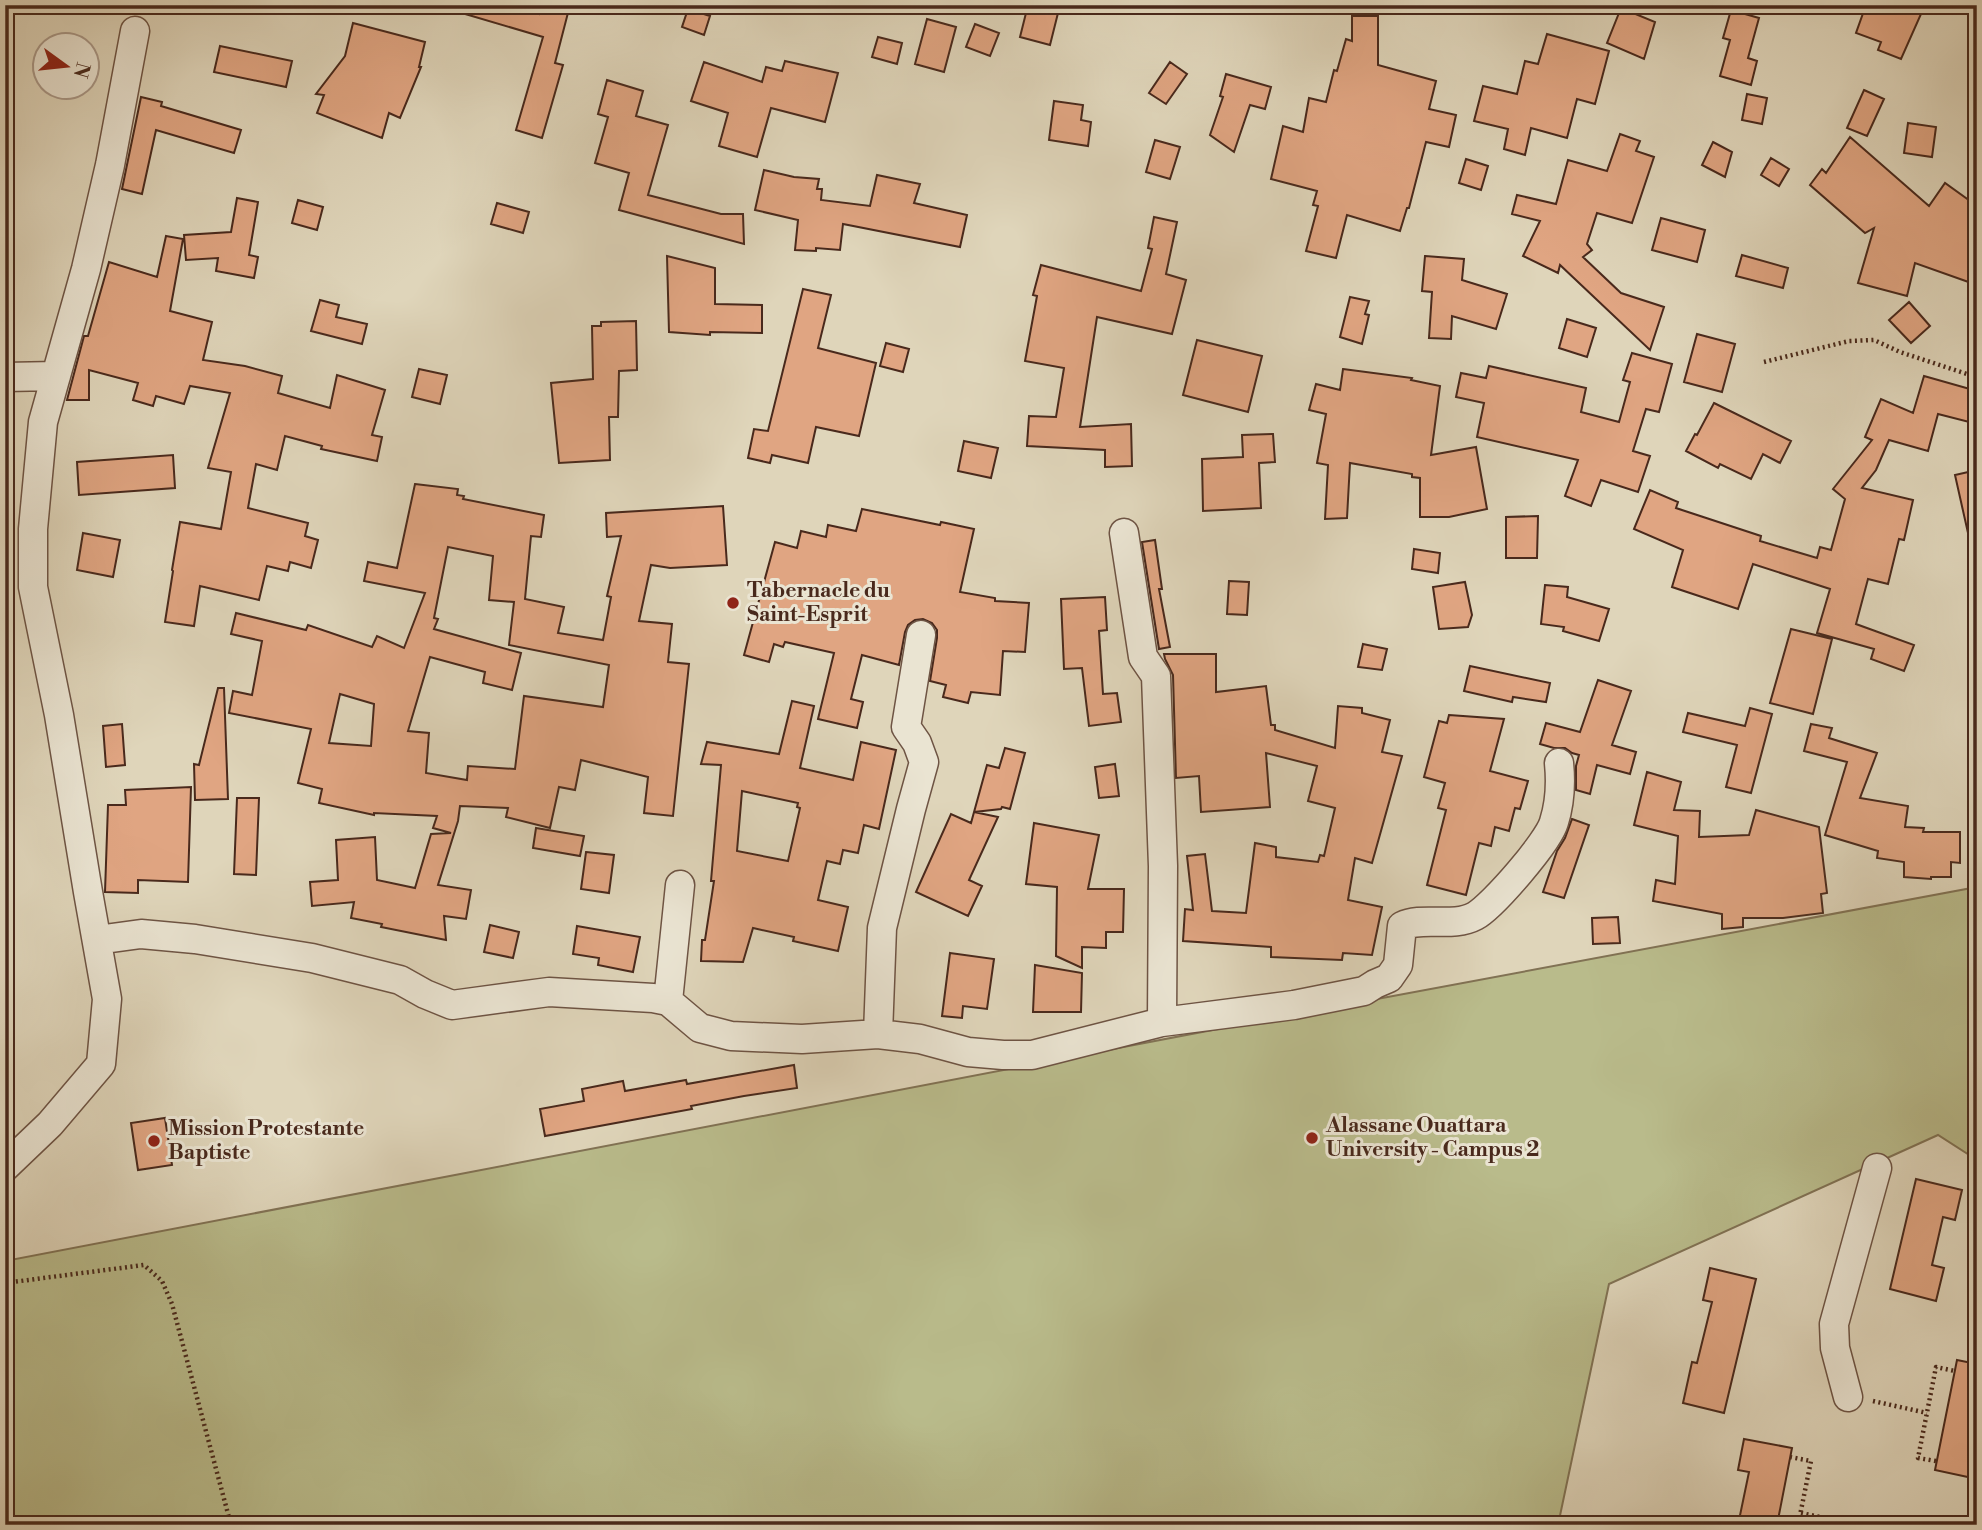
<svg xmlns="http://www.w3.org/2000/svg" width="1982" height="1530" viewBox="0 0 1982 1530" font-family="'Libre Bodoni',serif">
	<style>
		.green { fill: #b9bb8b; stroke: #817254; stroke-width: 2 }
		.building { fill: #e0a582; stroke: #49291c; stroke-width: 2; fill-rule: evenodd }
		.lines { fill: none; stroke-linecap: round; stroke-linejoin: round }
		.minor-casing { stroke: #6e5444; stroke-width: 31 }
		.path { stroke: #49291c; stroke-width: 4.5; stroke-dasharray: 2 3.5; stroke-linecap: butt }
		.minor { stroke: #eae4d2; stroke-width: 28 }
		.poi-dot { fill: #8f2418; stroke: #eae4d2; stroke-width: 2.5 }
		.labels { text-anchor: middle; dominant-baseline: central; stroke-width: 6; stroke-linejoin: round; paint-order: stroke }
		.poi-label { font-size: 21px; font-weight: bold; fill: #49291c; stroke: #eae4d2; text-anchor: start }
	</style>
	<rect width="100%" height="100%" fill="#dfd5ba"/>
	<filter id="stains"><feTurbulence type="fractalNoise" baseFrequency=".00286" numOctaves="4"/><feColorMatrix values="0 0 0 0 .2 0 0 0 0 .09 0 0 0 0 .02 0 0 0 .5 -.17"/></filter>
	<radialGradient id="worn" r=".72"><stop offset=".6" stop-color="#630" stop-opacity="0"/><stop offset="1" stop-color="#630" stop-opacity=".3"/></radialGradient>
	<path class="green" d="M1977 887V1160L1938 1135 1609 1284 1558 1525H5V1261L1291 1015Z"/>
	<path class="building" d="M456 5H508L539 14 541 5H570L555 63 563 65 542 138 516 130 543 37 455 11Z
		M1028 5H1060L1050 45 1020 37Z
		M1866 5H1925L1901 59 1878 50 1881 42 1856 33Z
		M1621 8 1655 22 1644 59 1607 43Z
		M688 9 710 16 704 35 682 27Z
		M1731 10 1759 18 1748 58 1757 61 1751 85 1720 76 1730 40 1723 38Z
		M1352 16H1378V65L1436 81 1429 109 1456 115 1449 147 1426 142 1409 208H1407L1400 231 1347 215 1336 258 1306 251 1318 206 1313 205 1317 191 1271 179 1283 126 1303 132 1309 98 1326 102 1334 70 1337 71 1346 39 1352 41Z
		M927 19 956 27 944 72 915 64Z
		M353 23 425 42 419 67H421L400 118 389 113 382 138 317 113 324 95 316 94 345 56Z
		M975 24 999 33 990 56 966 47Z
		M1547 34 1609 51 1595 104 1577 99 1567 138 1531 128 1525 155 1504 149 1508 129 1474 121 1483 86 1517 94 1525 61 1538 64Z
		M878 37 902 43 897 64 872 57Z
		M220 46 292 61 286 87 214 72Z
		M785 61 838 73 825 122 771 108 757 157 719 146 728 113 691 101 704 62 762 82 766 67 782 71Z
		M1170 62 1187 74 1166 104 1149 93Z
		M1226 74 1271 87 1265 109 1250 105 1234 152 1210 135 1223 97 1220 96Z
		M607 80 643 91 636 116 668 125 648 195 721 214H743L744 244 619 210 629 173 595 163 608 117 598 114Z
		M1864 90 1884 99 1867 136 1847 128Z
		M1747 94 1767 98 1762 124 1742 120Z
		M141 97 162 102 161 106 241 130 234 153 156 130 142 194 122 189Z
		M1054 101 1083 105 1081 120 1091 122 1088 146 1049 140Z
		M1908 123 1936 127 1932 157 1904 153Z
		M1620 134 1640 141 1636 151 1654 157 1632 223 1597 213 1587 244 1592 250 1583 257 1621 293 1664 307 1650 350 1560 265 1558 273 1523 256 1540 221 1512 214 1517 195 1556 204 1568 160 1607 171Z
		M1850 137 1929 206 1945 183 1977 206V285L1915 263 1907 296 1858 283 1874 228 1865 233 1810 185 1822 169 1826 173Z
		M1155 140 1180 147 1170 179 1146 172Z
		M1713 142 1732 152 1725 177 1702 165Z
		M1771 158 1789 169 1779 186 1761 175Z
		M1466 159 1488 166 1481 190 1459 183Z
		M764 170 794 177 819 179 817 189H822L821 200 870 206 877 175 920 184 914 203 967 215 960 247 843 224 840 250 816 248V251L795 250 798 220 755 210Z
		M237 198 258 202 249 255 258 257 254 278 216 271 218 258 186 260 184 235 231 232Z
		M298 200 323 207 317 230 292 223Z
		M497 203 529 212 523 233 491 224Z
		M1154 217 1177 222 1166 274 1186 280 1172 334 1097 317 1080 427 1131 424 1132 466 1105 467V450L1027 446 1029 416 1056 417 1064 368 1025 361 1037 296 1033 295 1041 265 1141 291 1152 249 1148 248Z
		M1661 218 1705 230 1697 262 1652 250Z
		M166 236 183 239 170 311 212 322 203 360 245 366 282 376 278 393 330 408 337 375 385 390 372 435 382 437 377 461 321 449 322 446 285 436 277 470 256 464 248 508 308 523 305 536 318 540 311 568 290 562 288 571 267 566 259 600 200 586 194 626 165 622 173 571 172 570 180 522 221 529 231 472 208 468 230 393 190 386 184 404 156 396 153 406 133 400 138 383 89 370V400H67L84 336H88L109 262 157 277Z
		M1742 255 1788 268 1783 288 1736 276Z
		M667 256 715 268V304L762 305V333L710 332V335L669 332Z
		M1425 256 1464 259 1462 280 1507 294 1496 329 1452 316 1451 339 1429 338 1432 292 1422 291Z
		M803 289 831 295 818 348 876 363 859 436 816 427 808 463 772 455 770 463 748 458 754 429 768 431Z
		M1350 297 1369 301 1365 314 1369 315 1362 344 1340 337Z
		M320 300 339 305 336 317 367 324 362 344 311 331Z
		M1909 302 1930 326 1911 343 1889 320Z
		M1567 319 1596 328 1587 357 1559 348Z
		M636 321 637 370 619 371 618 417H609L610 460 559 463 551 383 593 379 592 326H601V322Z
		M1697 334 1735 344 1722 392 1684 382Z
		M1197 340 1262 356 1248 412 1183 395Z
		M886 343 909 349 903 372 880 366Z
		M1632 353 1672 364 1659 412 1646 409 1633 451 1650 456 1638 492 1601 480 1591 506 1565 496 1578 460 1477 437 1484 403 1456 397 1461 373 1486 378 1489 366 1586 388 1581 412 1619 422 1630 382 1623 380Z
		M419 369 447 375 440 404 412 397Z
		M1343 369 1412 378 1411 380 1440 386 1431 455 1476 447 1487 509 1449 517H1420V478L1412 477V474L1350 463 1347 518 1325 519 1328 465 1317 463 1326 414 1309 410 1316 384 1340 390Z
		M1924 376 1977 391V424L1938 414 1928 451 1889 440 1876 470 1862 488 1913 500 1904 540 1899 539 1888 584 1868 579 1856 624 1914 645 1904 671 1871 659 1874 649 1817 633 1830 589 1753 564 1738 609 1672 587 1683 550 1634 529 1650 490 1678 502 1676 508 1761 536 1760 541 1817 558 1820 547 1831 550 1845 499 1833 489 1872 440 1865 437 1881 399 1913 413Z
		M1714 403 1791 441 1780 463 1763 454 1751 479 1720 464 1718 468 1686 451 1695 434 1697 435Z
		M1273 434 1275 462 1259 463 1261 508 1203 511 1202 459 1243 457 1242 435Z
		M964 441 998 448 991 478 958 471Z
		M173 455 175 488 79 495 77 462Z
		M1977 470V532L1968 533 1955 475Z
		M415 484 458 489 457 495 464 496 463 499 544 515 541 537 531 536 525 599 564 607 558 633 603 640 611 597 607 596 621 536 607 537 606 513 723 506 727 565 670 568 651 565 639 621 672 624 668 662 689 664 673 816 644 813 648 777 581 760 575 790 559 787 550 828 506 817 508 808 460 806 458 821 438 885 471 890 466 919 444 916 446 940 381 927 382 924 351 918 354 902 312 906 310 882 338 880 336 840 375 837 377 880 415 888 431 834 451 833 433 828 437 816 374 813V815L319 803 322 789 298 783 311 729 229 713 233 691 252 695 262 641 231 634 236 613 306 630 308 625 372 647 377 636 404 648 425 593 364 581 368 562 397 568ZM448 547 493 556 489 600 514 602 509 645 609 665 603 707 524 696 515 769 468 766 467 780 426 773 429 733 408 731 430 657 485 672 483 683 512 690 521 653 434 629 438 619 434 618ZM340 694 374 704 371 746 329 743Z
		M862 509 940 525 941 522 974 529 960 592 995 598V601L1029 603 1025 652 1003 651 1000 695 971 692 968 703 943 697 946 685 930 681 937 638V630L932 623 923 619 915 620 908 625 905 632 899 665 862 655 851 699 863 702 857 728 818 719 834 653 785 642 783 647 774 644 769 662 744 655 775 542 797 548 801 531 826 537 828 525 856 531Z
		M1538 516 1537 558H1506V517Z
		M83 533 120 540 113 577 77 570Z
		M1155 540 1162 589H1159L1170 647 1159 649 1142 542Z
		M1414 549 1440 553 1438 573 1412 569Z
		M1229 581 1249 582 1247 615 1227 614Z
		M1465 582 1472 615 1468 627 1439 629 1433 587Z
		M1545 585 1568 587 1567 597 1609 609 1599 641 1563 631 1564 627 1541 624Z
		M1105 597 1107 630 1099 631 1103 694 1117 693 1121 722 1089 726 1082 668 1064 669 1061 599Z
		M1791 629 1832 639 1813 714 1770 703Z
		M1363 644 1387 649 1382 670 1358 667Z
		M1164 654H1216V692L1266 686 1271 725H1275V730L1335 748 1338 706 1362 708V713L1390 720 1382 752 1402 756 1372 863 1355 858 1348 900 1382 907 1372 955 1343 953 1342 960 1271 957V947L1183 941 1185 909 1193 910 1187 856 1205 854 1212 911 1246 913 1255 843 1276 847V857L1318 862 1320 855 1324 856 1335 808 1308 801 1317 766 1266 753 1270 807 1201 812 1199 776 1176 778 1173 675 1165 659Z
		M1470 666 1550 683 1546 702 1513 697 1512 702 1464 691Z
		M1598 680 1631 691 1612 745 1636 752 1630 774 1597 765 1590 794 1576 790V766L1579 755 1572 753 1565 748H1554L1540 744 1546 723 1580 732Z
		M218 688H224L228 799 195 800 194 764 199 765Z
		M792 701 814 706 800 768 853 780 861 742 896 750 879 829 864 825 858 853 843 850 840 864 827 861 818 900 848 907 838 951 793 941 794 937 753 928 743 962 701 961 702 940H705L714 881H711L721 765 701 764 707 742 779 754ZM742 791 798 803 797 807 800 808 788 861 737 851Z
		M1750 708 1772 714 1751 793 1726 787 1737 745 1683 732 1688 713 1745 726Z
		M1449 715 1504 719 1490 771 1528 781 1520 809 1515 808 1509 831 1495 827 1491 846 1479 843 1466 895 1427 885 1446 810 1438 808 1445 783 1424 777 1439 721 1447 723Z
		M122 724 125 765 106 767 103 726Z
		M1811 724 1832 728 1829 738 1877 753 1860 798 1908 806 1905 827 1924 828 1923 832H1960V863L1951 862V877H1931V879L1904 877V862L1877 858 1878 851 1825 835 1847 762 1804 751Z
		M1005 748 1025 753 1010 809 1002 807 1001 809 974 812 998 817 969 880 982 886 968 916 916 892 951 814 971 823 987 765 999 768Z
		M1115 764 1119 796 1099 798 1095 767Z
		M1647 772 1681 782 1674 810 1700 811 1699 837 1749 835 1756 810 1819 827 1827 893 1821 894 1823 913 1783 918H1743V927L1722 929V914L1653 901 1656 880 1675 884 1678 836 1634 825Z
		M191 787 188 882 138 880V893L105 892 108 805H126L125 790Z
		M237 798H259L256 875 234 874Z
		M1572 819 1589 825 1564 898 1543 892 1557 851 1565 838Z
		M1034 823 1099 835 1088 889H1124L1123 932H1106V948L1082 947V968L1056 956 1057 887 1026 884Z
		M536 828 584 836 580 856 533 848Z
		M586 852 614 855 609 893 581 889Z
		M1618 917 1620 943 1593 944 1592 918Z
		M490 925 519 932 513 958 484 952Z
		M577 926 640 937 633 972 598 965 599 958 573 954Z
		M950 953 994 959 987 1009 963 1006 962 1018 942 1016Z
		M1035 965 1082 973 1081 1012H1033Z
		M794 1065 797 1088 744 1096 691 1106 692 1109 545 1136 540 1109 584 1101 582 1089 623 1081 625 1091 686 1080 687 1084Z
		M165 1118 172 1165 138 1170 131 1123Z
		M1916 1179 1962 1190 1955 1220 1943 1217 1932 1265 1944 1268 1936 1301 1890 1289Z
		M1710 1268 1756 1279 1724 1413 1683 1403 1692 1362 1697 1363 1712 1302 1703 1300Z
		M1957 1360 1977 1364V1479L1935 1470Z
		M1744 1439 1792 1448 1777 1525H1738L1749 1472 1738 1470Z"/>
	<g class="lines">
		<defs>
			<path id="minor" d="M5 377 56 376
				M1124 533 1143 657 1156 676 1163 866 1162 1022
				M97 940 141 934 195 939 312 958 400 980 425 994 452 1005 549 992 653 998 668 1001 700 1028 731 1036 802 1039 878 1034 920 1039 968 1052 1003 1055H1032L1162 1022 1294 1005 1364 991 1375 984 1389 978 1398 965 1402 926C1422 916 1453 928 1475 916 1493 906 1549 841 1554 822 1560 803 1561 783 1559 763
				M668 1001 680 885
				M878 1034 882 928 911 809 924 762 917 743 906 727 921 635
				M5 1167 50 1124 101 1064 107 999 88 892 59 715 33 587V529L43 422 86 269 110 165 135 31
				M1848 1397 1835 1348 1834 1324 1877 1168"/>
		</defs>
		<use href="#minor" class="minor-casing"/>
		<path class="path" d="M1764 362 1849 341 1874 340 1900 352 1967 374 1977 373
			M5 1283 144 1265 162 1281 172 1304 231 1525
			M1873 1401 1927 1413
			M1790 1457 1811 1461 1798 1525
			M1936 1461 1918 1458 1936 1367 1955 1371
			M1801 1513 1859 1525"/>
		<use href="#minor" class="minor"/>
	</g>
	<g class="poi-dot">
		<circle cx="733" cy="603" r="7"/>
		<circle cx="1312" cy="1138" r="7"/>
		<circle cx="154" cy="1141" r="7"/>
	</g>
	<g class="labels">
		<g class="poi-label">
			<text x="747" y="591">Tabernacle du<tspan x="747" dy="24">Saint-Esprit</tspan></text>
			<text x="1326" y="1126">Alassane Ouattara<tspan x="1326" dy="24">University - Campus 2</tspan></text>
			<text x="168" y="1129">Mission Protestante<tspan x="168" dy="24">Baptiste</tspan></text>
		</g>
	</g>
	<rect width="1982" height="1530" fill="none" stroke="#dfd5ba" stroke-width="28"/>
	<rect x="7" y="7" width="1968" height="1516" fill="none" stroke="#49291c" stroke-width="3.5"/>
	<rect x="14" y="14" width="1954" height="1502" fill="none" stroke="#49291c" stroke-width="2"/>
	<g transform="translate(66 66) rotate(105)"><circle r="33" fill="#eae4d2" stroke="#aa9989" stroke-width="2"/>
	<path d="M0-5L12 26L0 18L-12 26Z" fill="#8f2418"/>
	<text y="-10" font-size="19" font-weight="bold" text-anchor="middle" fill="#49291c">N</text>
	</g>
	<rect width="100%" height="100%" filter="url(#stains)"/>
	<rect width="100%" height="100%" fill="url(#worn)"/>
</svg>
